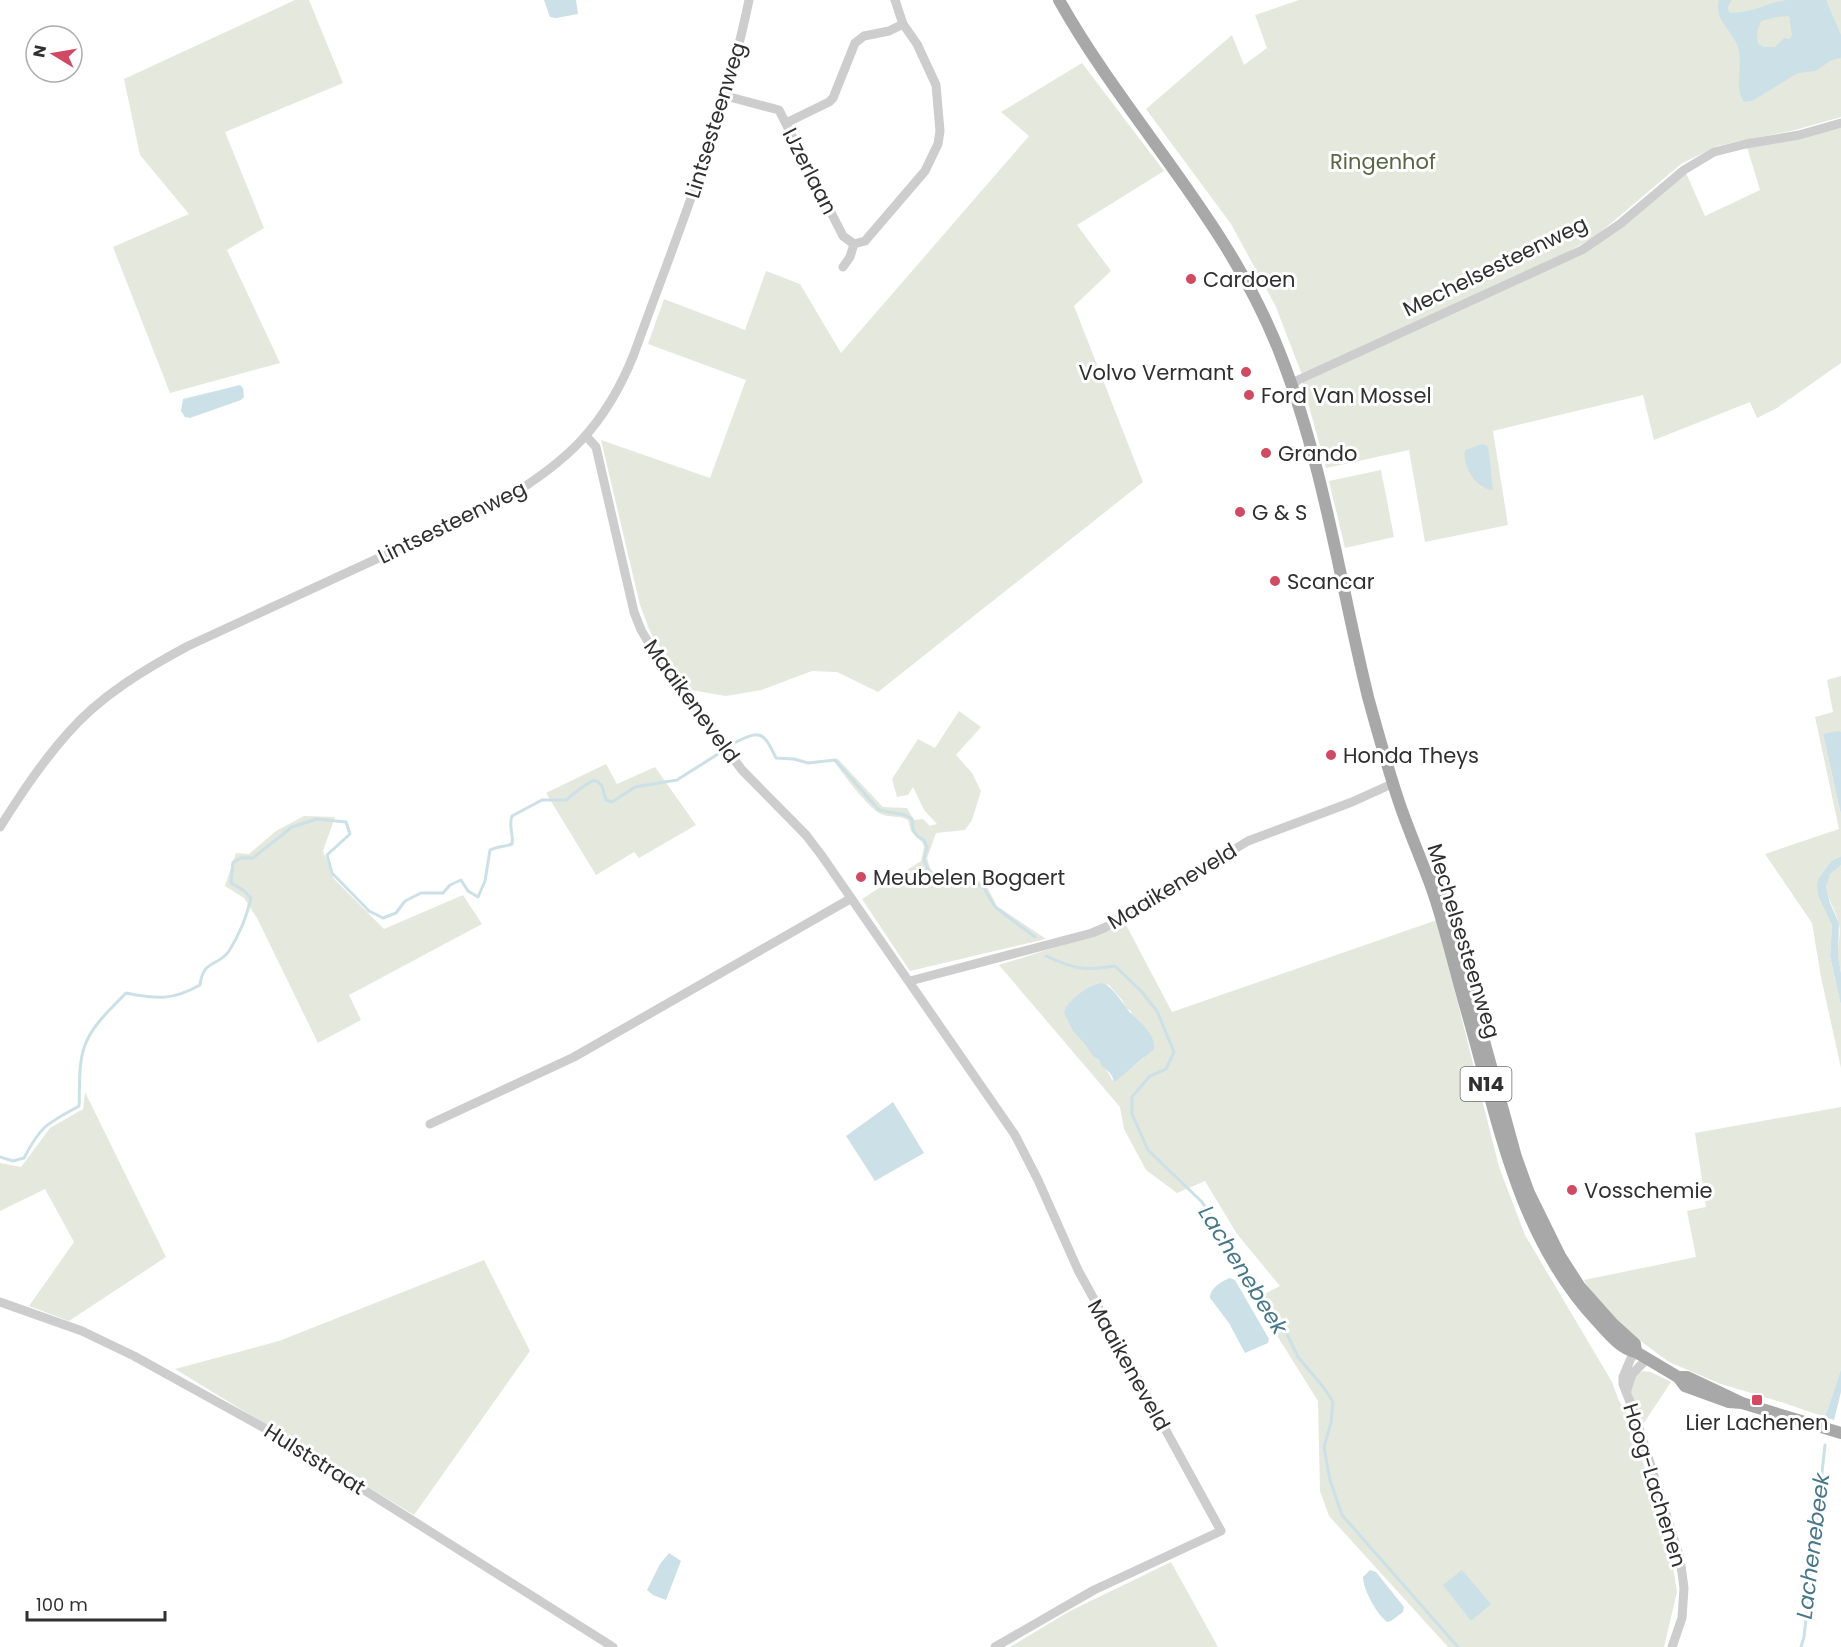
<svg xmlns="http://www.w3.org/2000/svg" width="1841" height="1647" viewBox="0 0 1841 1647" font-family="Poppins,sans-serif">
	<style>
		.green { fill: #e5e8dd; fill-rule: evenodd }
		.water { fill: #cce0e7; fill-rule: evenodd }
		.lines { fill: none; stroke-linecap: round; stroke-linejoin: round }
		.stream { stroke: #cce0e7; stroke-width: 3 }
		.minor { stroke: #cdcdcd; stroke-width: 9 }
		.major { stroke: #a8a8a8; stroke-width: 12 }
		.poi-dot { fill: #d04a63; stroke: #fff; stroke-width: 2 }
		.labels { text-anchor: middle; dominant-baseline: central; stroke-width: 6; stroke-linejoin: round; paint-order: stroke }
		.shield { fill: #fff; stroke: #6e6e6e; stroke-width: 1.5 }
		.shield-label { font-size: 20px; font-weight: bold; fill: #303030 }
		.street-label { font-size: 21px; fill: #303030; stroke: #fff }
		.park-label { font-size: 21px; fill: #586743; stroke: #fff }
		.poi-label { font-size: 21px; fill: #303030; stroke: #fff; text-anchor: start }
		.water-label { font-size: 22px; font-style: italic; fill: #487789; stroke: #fff }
	</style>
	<rect width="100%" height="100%" fill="#fff"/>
	<path class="green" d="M295 0H309L343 83 225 132 264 228 227 250 280 363 170 393 113 247 189 214 140 155 124 79Z
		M1299 0H1841V117L1795 130 1717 146 1681 164 1596 236 1555 259 1302 375 1276 307 1231 224 1146 109 1232 35 1244 65 1267 48 1255 15Z
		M1082 63 1164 171 1077 225 1111 271 1074 306 1143 482 878 692 837 672 812 671 761 690 726 696 691 690 651 634 640 605 601 440 710 478 746 380 648 344 664 299 745 330 766 271 800 284 841 353 1029 136 1001 112Z
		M1841 126V363L1777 408 1757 418 1750 402 1654 440 1643 395 1493 431 1508 525 1425 542 1409 450 1326 468 1302 381 1584 254 1686 173 1705 216 1760 190 1747 147Z
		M1381 470 1394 537 1345 548 1329 481Z
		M1841 676V732L1823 734 1841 815V856L1831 861 1819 878 1832 925 1830 956 1841 1006V1068L1821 977 1812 923 1765 854 1839 829 1815 717 1833 712 1827 680Z
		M959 711 981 727 956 755 972 773 981 791 972 820 965 830 936 833 927 858 930 868 938 877 947 881 971 877 986 885 997 906 1046 939 910 971 862 899 921 861 924 847 922 842 911 831 908 820C900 815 890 818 881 814 869 809 842 773 834 761L837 758 883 807 907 808 914 820 923 819 930 826 937 824 924 810 913 787 908 795 897 797 892 779 918 739 935 748Z
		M606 764 617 784 655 767 696 825 639 858 634 852 596 875 546 793Z
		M304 816 335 817 323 851 334 879 384 929 463 895 482 924 349 995 361 1020 318 1043 257 918 244 898 225 886 236 853 249 854 276 831Z
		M1841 865V973C1840 966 1838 960 1838 953 1838 944 1841 934 1839 924 1835 903 1811 882 1841 865Z
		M1437 920 1499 1167 1525 1235 1612 1382 1619 1401 1629 1416 1671 1554 1677 1592 1664 1647H1448L1329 1516 1320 1491 1318 1401 1254 1299 1280 1286 1237 1234 1205 1181 1177 1193 1146 1170 1124 1129 1120 1107 999 965 1126 925 1172 1012ZM1108 984 1122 1000 1126 1008 1131 1011 1144 1058 1128 1071 1112 1080C1110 1071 1090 1052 1083 1042Z
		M85 1092 166 1257 69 1321 29 1306 74 1242 45 1189 0 1211V1163L21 1167 50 1128 83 1109Z
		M1841 1107V1369L1825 1417 1781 1402 1721 1384 1669 1362 1627 1331 1589 1290 1584 1280 1696 1257 1687 1211 1706 1207 1695 1133Z
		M484 1260 530 1351 414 1515 175 1369 279 1341Z
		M1643 1371 1651 1372 1671 1382 1644 1423 1638 1414 1630 1390 1636 1375Z
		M1171 1562 1218 1647H1010L1068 1612Z"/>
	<path class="water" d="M544 0H576L578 14 556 18 550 17Z
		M1719 0H1732C1729 4 1726 8 1730 13 1753 13 1766 3 1787 0 1799 0 1813 0 1826 0L1841 35V58L1830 61 1816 71 1798 73 1752 101 1744 102C1733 85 1744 66 1738 47 1733 31 1713 19 1719 0ZM1789 16 1792 35 1790 39 1784 38 1775 47H1764L1758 44 1757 32 1761 21 1777 17Z
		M240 385 243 388 244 397 241 400 190 418 185 417 181 411 183 399Z
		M1483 444 1487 446 1489 452 1493 490C1476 489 1462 466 1465 450Z
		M1838 731 1841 732V815L1823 734Z
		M1841 856V865L1830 874 1826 887 1830 903 1839 923 1838 955 1841 973V1006L1830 956 1832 925 1818 895 1817 885 1819 878 1831 861Z
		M1101 983C1111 985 1119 998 1125 1006 1133 1019 1156 1030 1154 1049L1115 1082 1110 1073 1102 1066 1098 1059 1094 1057 1083 1042 1073 1031 1064 1013C1068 999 1088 986 1101 983Z
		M893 1102 924 1153 875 1181 846 1136Z
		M1230 1278 1235 1280 1269 1339 1268 1343 1245 1353 1229 1323 1210 1298C1210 1288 1222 1281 1230 1278Z
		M1841 1369V1392L1834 1420 1825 1417Z
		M669 1553 681 1561 666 1600 653 1595 647 1590 660 1564Z
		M1370 1570 1376 1572 1404 1607 1403 1612 1391 1621 1387 1622C1377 1614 1363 1590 1363 1577Z
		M1462 1570 1491 1604 1471 1621 1443 1585Z"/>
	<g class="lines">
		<path class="stream" d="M732 744C760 730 763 730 776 758L794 759 808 763 835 760 879 810 905 815 912 819 913 830 917 836 924 840 927 847 924 860 928 870 937 879 946 884 970 880 984 888 995 907 1035 937
			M1046 956C1074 969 1084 971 1115 966L1141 991 1157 1011 1174 1052 1166 1069 1150 1076 1132 1097V1114L1148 1150 1202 1202 1288 1336 1298 1357 1324 1388 1333 1402 1331 1423 1324 1447 1330 1480 1342 1515 1458 1647
			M0 1157 13 1161 24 1158C41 1125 47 1124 79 1106 80 1087 78 1063 85 1045 93 1024 111 1009 126 993 156 999 172 1001 200 985 203 959 218 967 229 951 239 935 247 916 251 898L243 890 231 883 233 862 241 858H253L292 827 317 819 346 822 350 834 327 855 332 873 369 911 383 918 396 913 405 901 421 893H443L450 885 461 880 468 891 478 897 485 881 490 850C497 846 505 847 512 844 514 834 508 826 512 816L542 800H566L581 788 592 781H597L602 786 606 800 612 802 635 787 677 780 718 754
			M1801 1647 1804 1637 1825 1445"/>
		<path class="minor" d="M726 96 779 110 843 236 854 244 865 241 925 171 938 144 940 131 936 85 917 44 903 24 895 0
			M786 123 829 102 833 98 855 43 864 36 889 31 903 24
			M843 267 850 257 854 244
			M1291 386 1298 380 1582 250 1620 224 1684 170 1714 152 1746 144 1799 135 1841 123
			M587 437 596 447 634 612 641 630 655 653 742 770 806 835 822 856 1015 1135 1038 1180 1078 1270 1221 1531 1094 1590 995 1647
			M0 827C21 794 42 762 68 733 100 696 145 669 188 646L500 502C566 463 605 427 634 354 676 237 724 122 749 0
			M910 981 1092 933 1106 927 1248 841 1352 802 1394 783
			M430 1124 574 1057 850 899
			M0 1302 82 1331 134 1356 277 1435 613 1647
			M1636 1352 1631 1358 1623 1377V1384L1634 1412 1680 1558 1684 1588 1682 1618 1672 1647
			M1627 1390 1632 1374 1647 1359"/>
		<path class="major" d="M1059 0C1128 123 1230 222 1281 356 1324 466 1340 583 1368 697 1378 733 1388 770 1400 805 1410 834 1422 861 1432 889 1446 929 1455 971 1467 1012 1498 1120 1517 1235 1596 1320 1607 1332 1621 1350 1636 1352L1678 1377 1685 1386 1729 1402 1742 1403
			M1436 877 1461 957 1516 1157 1529 1193 1560 1256 1580 1287 1613 1324 1635 1344 1636 1352
			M1678 1377H1687L1742 1403 1841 1433"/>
	</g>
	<g class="poi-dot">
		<circle cx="1191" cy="279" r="6"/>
		<circle cx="1246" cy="372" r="6"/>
		<circle cx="1249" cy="395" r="6"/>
		<circle cx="1266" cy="453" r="6"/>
		<circle cx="1240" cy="512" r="6"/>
		<circle cx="1275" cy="581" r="6"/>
		<circle cx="1331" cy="755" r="6"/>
		<circle cx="861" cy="877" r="6"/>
		<circle cx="1572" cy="1190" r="6"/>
		<rect x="1751" y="1394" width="12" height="12" rx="3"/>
	</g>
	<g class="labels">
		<rect class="shield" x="1460.5" y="1067" width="51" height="34" rx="4.5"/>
		<g class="shield-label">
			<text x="1486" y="1084">N14</text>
		</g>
		<g class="street-label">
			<text transform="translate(715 120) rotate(-73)">Lintsesteenweg</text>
			<text transform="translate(810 171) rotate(63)">IJzerlaan</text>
			<text transform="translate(1495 266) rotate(-26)">Mechelsesteenweg</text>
			<text transform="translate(452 522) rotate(-26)">Lintsesteenweg</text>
			<text transform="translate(692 701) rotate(54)">Maaikeneveld</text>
			<text transform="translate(1172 886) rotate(-31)">Maaikeneveld</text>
			<text transform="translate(1464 941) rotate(73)">Mechelsesteenweg</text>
			<text transform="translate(1129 1365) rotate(61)">Maaikeneveld</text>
			<text transform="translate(315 1459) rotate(32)">Hulststraat</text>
			<text transform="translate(1655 1485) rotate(73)">Hoog-Lachenen</text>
		</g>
		<g class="park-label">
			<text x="1383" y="161">Ringenhof</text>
		</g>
		<g class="poi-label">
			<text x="1203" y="279">Cardoen</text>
			<text x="1234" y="372" text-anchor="end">Volvo Vermant</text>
			<text x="1261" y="395">Ford Van Mossel</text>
			<text x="1278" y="453">Grando</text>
			<text x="1252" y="512">G &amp; S</text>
			<text x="1287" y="581">Scancar</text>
			<text x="1343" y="755">Honda Theys</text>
			<text x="873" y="877">Meubelen Bogaert</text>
			<text x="1584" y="1190">Vosschemie</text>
			<text x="1757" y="1422" text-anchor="middle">Lier Lachenen</text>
		</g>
		<g class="water-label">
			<text transform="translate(1243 1270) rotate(58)">Lachenebeek</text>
			<text transform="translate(1813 1546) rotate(-83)">Lachenebeek</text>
		</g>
	</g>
	<g transform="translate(54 54) rotate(281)"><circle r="28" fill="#ffffff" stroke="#acacac" stroke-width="1.5"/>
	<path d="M0-4.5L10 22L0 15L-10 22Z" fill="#d04a63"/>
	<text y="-9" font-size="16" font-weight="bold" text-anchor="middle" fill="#303030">N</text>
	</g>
	<path d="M27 1611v9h138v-9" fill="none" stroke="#303030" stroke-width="3"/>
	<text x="36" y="1611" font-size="18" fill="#303030" stroke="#ffffff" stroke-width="4.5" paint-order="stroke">100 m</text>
</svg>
